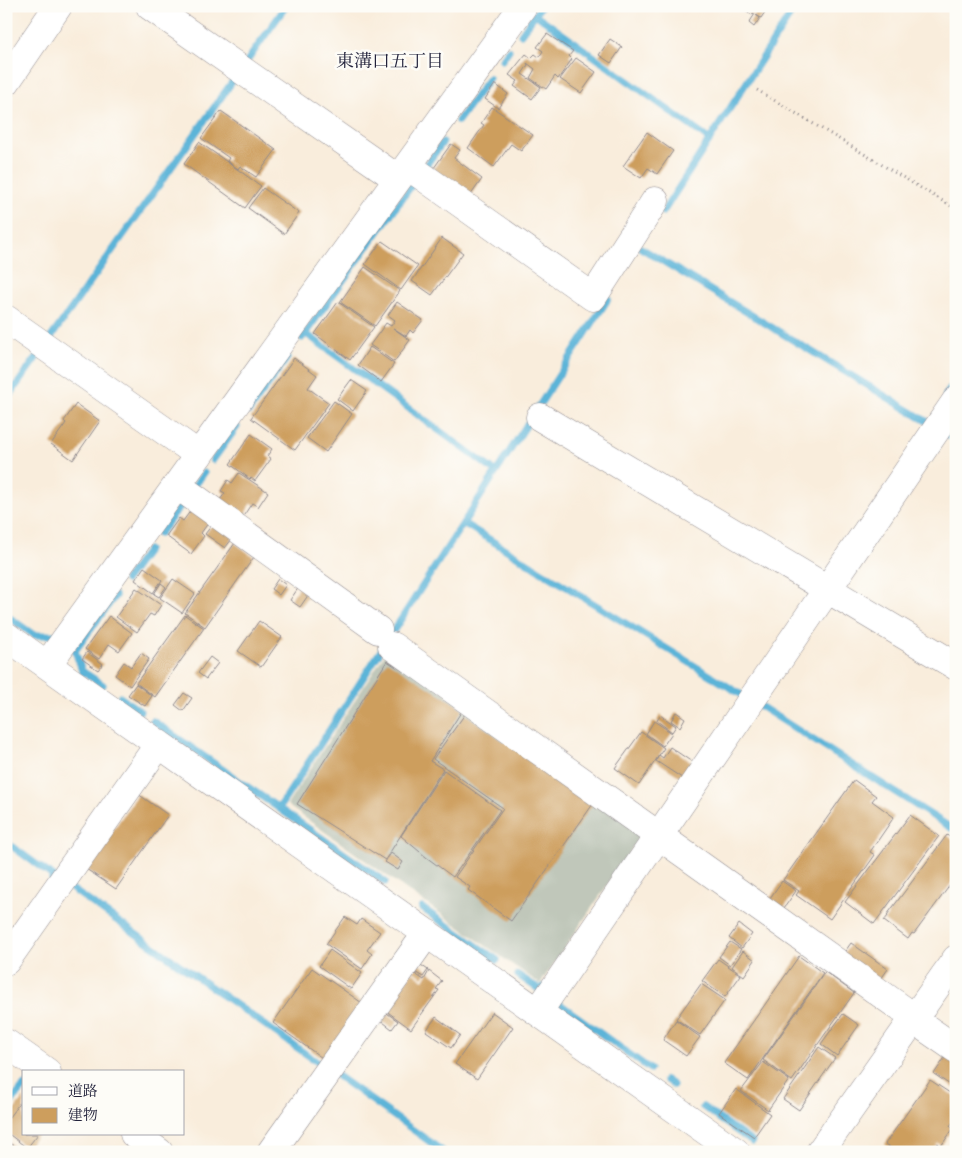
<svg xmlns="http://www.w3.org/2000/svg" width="962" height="1158" viewBox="0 0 962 1158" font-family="'IM FELL Double Pica','Noto Serif JP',serif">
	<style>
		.industrial { fill: #c0c7ba }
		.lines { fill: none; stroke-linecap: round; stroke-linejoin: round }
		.stream { stroke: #5bb4d8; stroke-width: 7 }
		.building { fill: #cd9e5d }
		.minor-casing { stroke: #8e888c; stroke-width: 29 }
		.path { stroke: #8e888c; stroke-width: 3; stroke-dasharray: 1 4; stroke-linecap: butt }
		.minor { stroke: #fff; stroke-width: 28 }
		.labels { text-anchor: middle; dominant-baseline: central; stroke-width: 5; stroke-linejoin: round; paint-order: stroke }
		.neighbourhood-label { font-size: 18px; fill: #22223b; stroke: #fdfcf7 }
	</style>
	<rect width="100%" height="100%" fill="#fdfcf7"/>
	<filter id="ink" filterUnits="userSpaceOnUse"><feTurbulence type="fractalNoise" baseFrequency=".02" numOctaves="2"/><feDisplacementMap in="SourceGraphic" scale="10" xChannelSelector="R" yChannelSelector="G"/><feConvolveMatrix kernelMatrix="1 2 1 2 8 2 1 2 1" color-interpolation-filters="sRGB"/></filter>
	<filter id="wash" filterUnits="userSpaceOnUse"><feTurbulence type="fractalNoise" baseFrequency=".0096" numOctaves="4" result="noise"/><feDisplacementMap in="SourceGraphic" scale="20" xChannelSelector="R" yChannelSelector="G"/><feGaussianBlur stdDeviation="1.12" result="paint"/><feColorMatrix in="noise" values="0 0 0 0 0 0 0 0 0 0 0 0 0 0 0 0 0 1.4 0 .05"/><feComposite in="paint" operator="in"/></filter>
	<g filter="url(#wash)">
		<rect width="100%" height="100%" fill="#f9eddc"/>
		<path class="industrial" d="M387 651 642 834 540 984 287 805Z"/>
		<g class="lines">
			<path class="stream" d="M535 14 710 140
				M521 34 541 6
				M502 60 509 50
				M245 64 286 6
				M458 121 489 78
				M427 164 443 142
				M663 212 796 6
				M641 248 928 422
				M305 333 496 472
				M302 338 414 182
				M49 340 237 75
				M946 395 956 381
				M6 400 39 354
				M249 411 287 358
				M944 433 956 440
				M213 460 237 427
				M194 487 204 473
				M463 523 742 695
				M159 534 182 504
				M126 580 148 550
				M6 615 34 635H53
				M103 685 82 671 75 651 115 596
				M120 697 140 711
				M760 706 956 831
				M153 721 385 882
				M279 808 608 299
				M6 842 54 877 52 879
				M72 889 323 1066
				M422 908 497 960
				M518 975 540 990 543 987
				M560 1004 650 1069
				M336 1075 444 1152
				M666 1080 673 1085
				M703 1107 752 1142
				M6 1109 24 1086"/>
		</g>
		<g id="blocks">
			<path class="building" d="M740 6H769L761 18 753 13 752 15Z
				M755 14 760 18 754 27 749 23Z
				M547 34 573 51 569 56 572 59 558 79 555 76 546 89 530 78 535 69 527 63 528 65 522 74 541 87 532 99 514 86 518 81 509 75 526 54 531 58 535 54 539 57 543 51 537 47Z
				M610 39 622 47 611 63 599 55Z
				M576 58 596 72 581 93 560 79Z
				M495 84 508 94 498 108 485 99Z
				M492 107 533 135 521 151 511 144 494 167 468 148 484 125 481 123Z
				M221 111 276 150 256 177 240 166 238 169 227 161 229 158 201 138Z
				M647 132 673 151 657 174 648 168 641 178 623 166Z
				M199 142 261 186 245 208 184 164Z
				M451 144 460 150 454 158 482 179 468 199 431 172Z
				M263 188 299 213 284 234 248 208Z
				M442 238 463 253 432 295 412 281Z
				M382 241 418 266 401 290 365 264Z
				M365 267 400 291 375 326 340 302Z
				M338 302 374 327 350 360 315 334Z
				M397 302 423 320 413 333 410 330 406 336 393 328 410 340 394 362 370 345 386 323 391 326 395 320 388 315Z
				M370 347 394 364 381 382 358 365Z
				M294 358 317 375 308 388 329 403 295 450 251 418Z
				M351 380 367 391 353 411 337 399Z
				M334 401 352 414 326 452 307 438Z
				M76 404 100 421 73 460 51 444 66 423 64 421Z
				M251 434 272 449 267 456 271 459 255 481 251 478 250 479 230 464Z
				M239 473 268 492 258 507 252 503 238 524 215 507 225 493 221 491 228 480 232 483Z
				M194 506 211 519 201 533 204 536 191 554 166 536 179 518 183 521Z
				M215 521 235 535 225 548 205 534Z
				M235 543 254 557 205 627 185 613Z
				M144 567 162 580 153 593 135 580Z
				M173 579 195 594 182 613 160 598Z
				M278 579 286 585 279 595 271 589Z
				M161 583 166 587 159 597 154 594Z
				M299 587 309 594 300 607 290 600Z
				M136 588 161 605 154 616 150 614 137 632 116 617Z
				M185 615 204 628 155 697 136 683Z
				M109 616 132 633 119 651 109 644 99 659 85 649Z
				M259 621 282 637 261 667 238 651Z
				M87 652 103 664 98 670 82 659Z
				M141 653 149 659 130 686 115 675 124 662 131 667Z
				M210 657 218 663 206 679 198 673Z
				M387 661 463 709 430 761 443 769 385 860 297 804Z
				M136 684 152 696 145 706 128 695Z
				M184 693 192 698 183 711 175 705Z
				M676 712 685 718 680 727 671 721Z
				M465 714 593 804 511 921 468 890 470 887 455 877 503 808 433 759Z
				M660 715 676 726 672 732 657 721Z
				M654 721 672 733 663 746 646 734Z
				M641 732 664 748 639 785 615 768Z
				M670 747 692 762 682 778 656 761 659 755 663 758Z
				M444 770 500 810 453 877 426 857 401 836Z
				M854 780 876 796 872 801 894 817 870 852 875 855 830 919 796 895 799 891 783 880Z
				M138 794 168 815 116 889 86 869Z
				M910 815 939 836 874 924 845 902Z
				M947 835 956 842V877L914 934 912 933 908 939 884 921 888 916 887 915Z
				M391 853 403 862 398 870 385 862Z
				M782 881 796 891 779 915 765 905Z
				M345 917 357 925 361 919 380 932 367 950 372 954 362 969 326 944Z
				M739 924 752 934 742 948 729 938Z
				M730 942 741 949 730 965 719 957Z
				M851 943 888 969 878 983 841 957Z
				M330 950 362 973 351 989 319 966Z
				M743 951 755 960 744 976 732 967Z
				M799 956 823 973 748 1080 724 1063Z
				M718 959 741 975 725 997 702 981Z
				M418 963 428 970 423 977 413 971Z
				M312 968 365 1005 325 1060 273 1023Z
				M429 971 442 981 436 989 439 990 411 1029 385 1010 412 972 424 980Z
				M825 972 854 993 792 1081 763 1060Z
				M701 984 725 1000 700 1035 676 1019Z
				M384 1011 398 1021 392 1029 379 1019Z
				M492 1012 513 1027 477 1079 455 1064Z
				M843 1014 859 1025 837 1056 821 1044Z
				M436 1017 460 1035 451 1048 426 1031Z
				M676 1020 700 1037 686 1056 663 1040Z
				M819 1047 835 1058 799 1110 783 1099Z
				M946 1056 956 1063V1089L934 1074Z
				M763 1062 789 1080 768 1110 741 1091Z
				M930 1080 956 1097V1118L950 1126 953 1129 941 1146 938 1143 932 1152H897L885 1144Z
				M736 1089 770 1114 754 1137 719 1113Z
				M24 1097V1134H38L27 1148 6 1132V1121Z
				M6 1140 21 1152H6Z"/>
		</g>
	</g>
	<g filter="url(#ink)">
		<use href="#blocks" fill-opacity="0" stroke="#8e888c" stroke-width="1"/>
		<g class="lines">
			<defs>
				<path id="minor" d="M150 6 398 179
					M6 82 58 6
					M408 166 593 297 655 201
					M6 319 199 455
					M540 417 956 666
					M177 485 378 630
					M6 636 736 1152
					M392 646 915 1018
					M47 665 523 6
					M6 961 159 744
					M538 1012 956 401
					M914 1020 956 1049
					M6 1043 47 1072
					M134 1134 159 1152
					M271 1152 427 933
					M820 1152 956 959"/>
			</defs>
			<use href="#minor" class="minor-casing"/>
			<path class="path" d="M757 90 956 209"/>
			<use href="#minor" class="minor"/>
		</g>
	</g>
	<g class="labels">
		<g class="neighbourhood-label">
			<text x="390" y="61">東溝口五丁目</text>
		</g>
	</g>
	<rect width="962" height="1158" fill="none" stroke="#fdfcf7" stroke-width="25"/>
	<rect x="22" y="1070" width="162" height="65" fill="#fdfcf7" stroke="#a5a5ac"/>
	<rect x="32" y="1087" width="25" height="8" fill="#ffffff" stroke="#a5a5ac"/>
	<text x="68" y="1096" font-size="15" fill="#22223b">道路</text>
	<rect x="32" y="1108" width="25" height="15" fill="#cd9e5d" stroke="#a5a5ac"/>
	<text x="68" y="1120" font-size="15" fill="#22223b">建物</text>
</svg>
